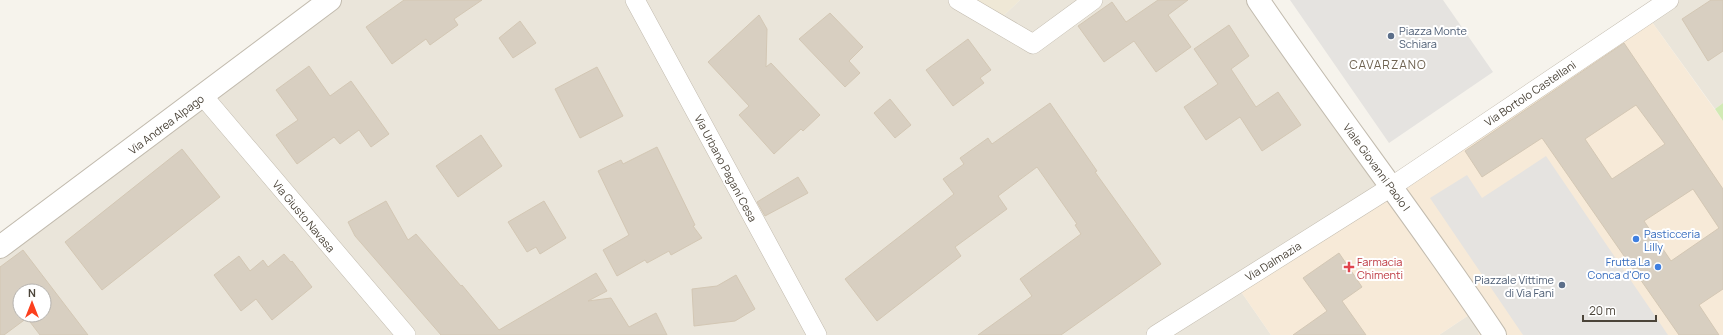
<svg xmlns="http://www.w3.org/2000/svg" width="1723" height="335" viewBox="0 0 1723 335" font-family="Manrope,sans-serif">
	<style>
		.residential { fill: #eae5da; fill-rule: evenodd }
		.commercial { fill: #f7ead8 }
		.education { fill: #efe8d6 }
		.green { fill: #d2eab5 }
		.parking { fill: #e5e3e0 }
		.building { fill: #d8cfc1; stroke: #d3c7b4; fill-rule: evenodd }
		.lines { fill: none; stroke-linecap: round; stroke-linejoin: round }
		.minor-casing { stroke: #c2bbae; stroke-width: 20 }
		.tertiary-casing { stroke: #c2bbae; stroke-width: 24 }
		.minor { stroke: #fff; stroke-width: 19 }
		.tertiary { stroke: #fff; stroke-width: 22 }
		.service-dot { fill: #5c6f8a; stroke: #fff; stroke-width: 1.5 }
		.shop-dot { fill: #3f7fe0; stroke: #fff; stroke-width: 1.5 }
		.health-dot { fill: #e0444e; stroke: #fff; stroke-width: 1.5 }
		.labels { text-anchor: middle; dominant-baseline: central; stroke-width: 4; stroke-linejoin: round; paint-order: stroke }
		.service-label { font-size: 11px; fill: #4e5e75; stroke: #fff; text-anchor: start }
		.street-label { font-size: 11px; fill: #4b4439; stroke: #fff }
		.shop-label { font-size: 11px; fill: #366cbe; stroke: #fff; text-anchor: start }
		.health-label { font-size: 11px; fill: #be3a42; stroke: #fff; text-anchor: start }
		.neighbourhood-label { font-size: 12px; letter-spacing: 1px; fill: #6e6250; stroke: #fff }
	</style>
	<rect width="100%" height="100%" fill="#f6f3ec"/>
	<path class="residential" d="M340 0H974L1001 18 1020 0H1267L1391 180 1233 280 1271 335H0V255ZM20 291H44V315H20Z
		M1660 0H1723V103L1715 109 1644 11Z
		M1472 313 1479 335H1439Z"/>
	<path class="commercial" d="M1644 11 1723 121V335H1479L1472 313 1439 335H1271L1233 280Z"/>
	<path class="education" d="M974 0H1020L1001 18Z"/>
	<path class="green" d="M1723 103V121L1715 109Z"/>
	<path class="parking" d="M1290 0H1443L1493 72 1389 143Z
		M1546 156 1668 335H1523L1430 198 1467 175 1482 198Z"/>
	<path class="building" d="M404 0H482L454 19 458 25 430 45 426 39 392 64 366 27Z
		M1158 0H1188L1168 15 1191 47 1156 72 1134 41 1104 62 1078 26 1112 2 1126 22Z
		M1711 0H1723V51L1708 61 1682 19Z
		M830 13 863 47 849 61 860 73 845 87 799 39Z
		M759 15 767 29 766 67 771 63 820 115 803 131 801 129 774 154 739 115 749 106 708 62Z
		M520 21 536 43 513 58 499 38Z
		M1229 25 1249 56 1231 69 1256 107 1278 92 1301 125 1262 151 1240 117 1206 140 1184 107 1218 84 1194 49Z
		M968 39 991 70 980 78 984 83 953 106 926 70Z
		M1624 43 1723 189V289L1699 305 1719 335H1679L1542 138 1482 177 1465 151ZM1636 105 1665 144 1612 179 1585 139ZM1693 189 1719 228 1671 261 1644 221Z
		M309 66 330 96 351 81 389 134 371 147 359 130 340 144 334 137 297 164 276 135 298 120 276 90Z
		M597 67 623 116 580 138 555 89Z
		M890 99 911 125 895 138 874 113Z
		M1050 103 1097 171 1095 172 1161 264 1061 335H978L1032 296 1020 279 1081 234 1075 225 1077 224 1037 167 998 196 1007 209 955 247 961 256 877 321 845 279 954 194 943 179 964 164 960 158 988 138 992 144Z
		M481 135 502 166 458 197 436 166Z
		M657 147 695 225 693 226 702 238 671 255 669 251 647 263 645 260 617 276 603 250 629 235 598 171 621 160 623 164Z
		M182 149 220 197 102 290 65 242Z
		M798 177 808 193 765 216 757 202Z
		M386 201 408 240 416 234 461 286 462 285 499 330 596 273 607 291 588 301 611 298 629 327 656 313 667 335H441L355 236 348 222Z
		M544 201 566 238 540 254 536 247 527 252 508 222Z
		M23 250 88 335H40L27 318 4 335H0V267ZM20 291H44V315H20Z
		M1339 253 1362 287 1342 301 1366 335H1293L1327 311 1303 278Z
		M284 254 291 262 292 261 312 287 272 320 256 299 241 311 214 275 239 256 250 271 263 260 268 267Z
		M736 275 755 309 735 321 694 326 692 289 717 286Z"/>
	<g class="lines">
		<defs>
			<path id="minor" d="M635 0 817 335
				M958 0 1033 44 1093 0
				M203 96 406 335
				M1156 335 1391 187 1669 0"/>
			<path id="tertiary" d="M1258 0C1335 113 1419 221 1495 335
				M0 247 330 0"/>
		</defs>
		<use href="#minor" class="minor-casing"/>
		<use href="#tertiary" class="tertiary-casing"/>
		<use href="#minor" class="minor"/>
		<use href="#tertiary" class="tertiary"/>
	</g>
	<g class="service-dot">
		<circle cx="1391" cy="36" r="4"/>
		<circle cx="1562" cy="285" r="4"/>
	</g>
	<g class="shop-dot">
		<circle cx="1636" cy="239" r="4"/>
		<circle cx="1658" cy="267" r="4"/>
	</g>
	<path class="health-dot" d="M1347 261h4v4h4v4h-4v4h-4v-4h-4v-4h4z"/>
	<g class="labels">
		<g class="service-label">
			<text x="1399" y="30">Piazza Monte<tspan x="1399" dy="13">Schiara</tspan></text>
			<text x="1554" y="279" text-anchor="end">Piazzale Vittime<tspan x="1554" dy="13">di Via Fani</tspan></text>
		</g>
		<g class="street-label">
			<text transform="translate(1530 93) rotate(-34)">Via Bortolo Castellani</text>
			<text transform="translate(166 124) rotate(-37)">Via Andrea Alpago</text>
			<text transform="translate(1377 167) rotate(54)">Viale Giovanni Paolo I</text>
			<text transform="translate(726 168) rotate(62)">Via Urbano Pagani Cesa</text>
			<text transform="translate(304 216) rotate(50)">Via Giusto Navasa</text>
			<text transform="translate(1273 261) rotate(-32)">Via Dalmazia</text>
		</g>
		<g class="shop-label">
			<text x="1644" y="233">Pasticceria<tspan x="1644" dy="13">Lilly</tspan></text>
			<text x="1650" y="261" text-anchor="end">Frutta La<tspan x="1650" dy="13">Conca d'Oro</tspan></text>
		</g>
		<g class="health-label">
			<text x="1357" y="261">Farmacia<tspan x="1357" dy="13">Chimenti</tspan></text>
		</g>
		<g class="neighbourhood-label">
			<text x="1388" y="64">CAVARZANO</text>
		</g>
	</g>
	<g transform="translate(32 303)"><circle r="19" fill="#ffffff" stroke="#b7b4b0"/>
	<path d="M0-3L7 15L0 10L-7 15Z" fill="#fc3f1d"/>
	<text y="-6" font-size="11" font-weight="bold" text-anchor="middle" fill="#4b4439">N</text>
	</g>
	<path d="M1583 315v6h73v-6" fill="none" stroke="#4b4439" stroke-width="2"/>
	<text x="1589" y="315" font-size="12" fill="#4b4439" stroke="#ffffff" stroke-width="3" paint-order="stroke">20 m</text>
</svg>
